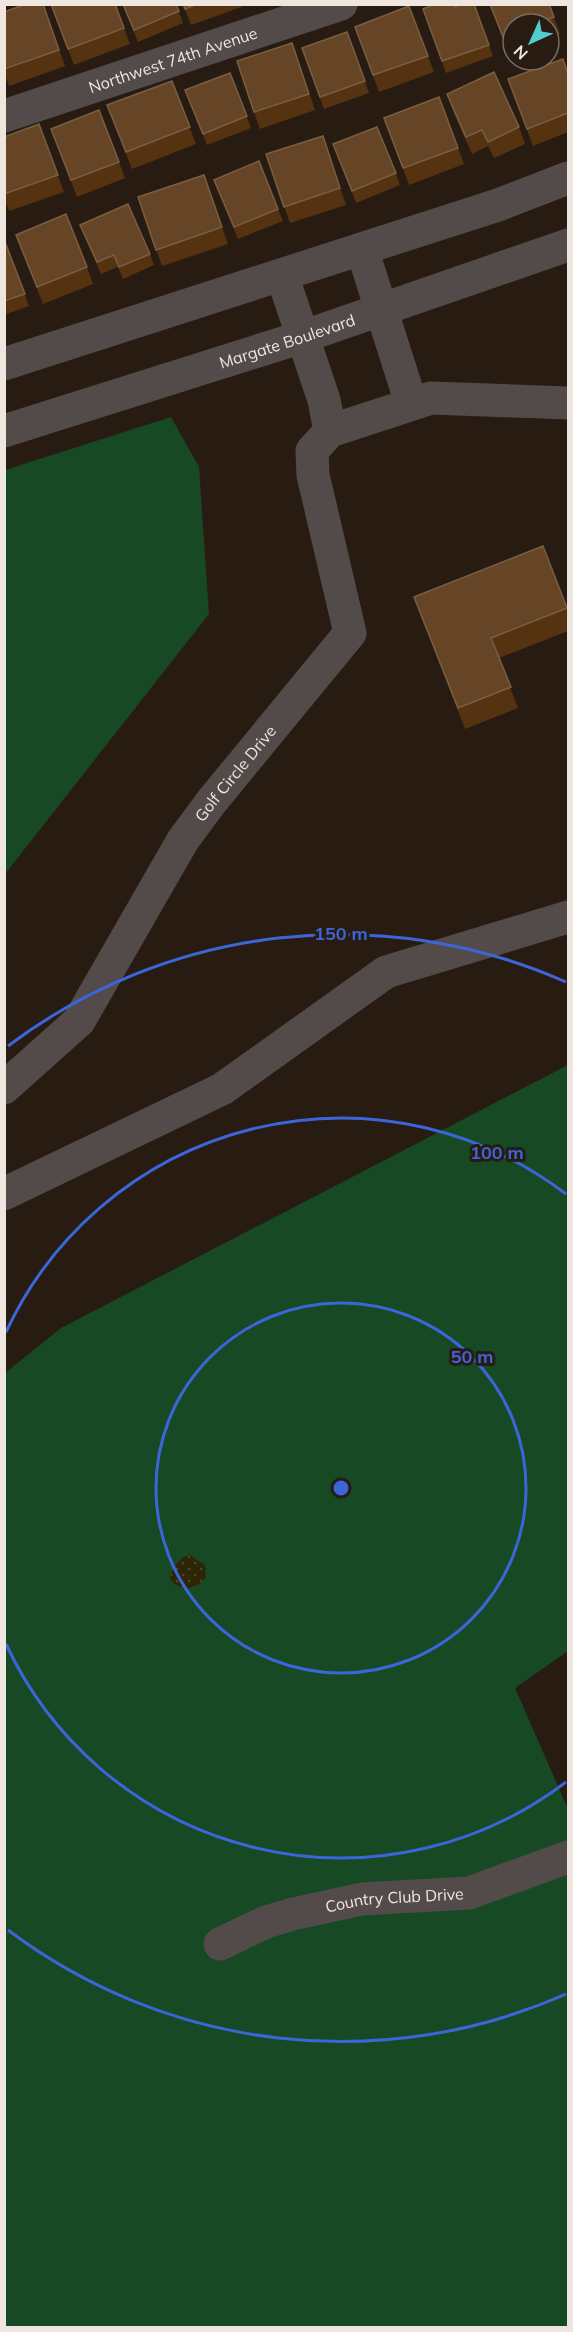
<svg xmlns="http://www.w3.org/2000/svg" width="573" height="2332" viewBox="0 0 573 2332" font-family="Mulish,sans-serif">
	<style>
		.grass { fill: #164924 }
		.sand { fill: url(#sand-dots) }
		.lines { fill: none; stroke-linecap: round; stroke-linejoin: round }
		.minor { stroke: #534b49; stroke-width: 33 }
		.wall { fill: #553210 }
		.building { fill: #654526; stroke: #7a5e43; stroke-width: 1.5 }
		.ring { fill: none; stroke: #3c65d9; stroke-width: 3 }
		.labels { text-anchor: middle; dominant-baseline: central; stroke-width: 6; stroke-linejoin: round; paint-order: stroke }
		.street-label { font-size: 16px; fill: #eee6df; stroke: #281c12 }
		.centre { fill: #3c65d9; stroke: #281c12; stroke-width: 3 }
		.ring-label { font-size: 18px; text-anchor: middle; font-weight: bold; fill: #3c65d9; stroke: #281c12; stroke-width: 6; stroke-linejoin: round; paint-order: stroke }
	</style>
	<defs>
		<pattern id="sand-dots" width="8" height="8" patternUnits="userSpaceOnUse" patternTransform="scale(1.5)"><rect width="8" height="8" fill="#2e2504"/><path d="M2 2h.1M6 6h.1" fill="none" stroke="#4d4528" stroke-width="1.8" stroke-linecap="round"/></pattern>
	</defs>
	<rect width="100%" height="100%" fill="#281c12"/>
	<path class="grass" d="M171 417 199 467 209 614 5 874V470Z
		M568 1065V1651L515 1688 568 1809V2327L5 2328V1373L61 1328Z"/>
	<path class="sand" d="M190 1555 205 1565 206 1577 198 1585 186 1589 174 1584 170 1578C174 1567 177 1558 190 1555Z"/>
	<g class="lines">
		<g class="minor">
			<path id="s1" d="M4 116 341 4"/>
			<path d="M362 249 411 403"/>
			<path d="M282 275 324 400 330 431"/>
			<path d="M4 364 498 205 568 178"/>
			<path id="s2" d="M4 431 302 337 568 245"/>
			<path id="s3" d="M4 1088 79 1021 183 840 212 801 350 633 313 475 312 451 330 431 431 398 568 403"/>
			<path d="M4 1194 222 1089 386 972 568 917"/>
			<path id="s4" d="M220 1944 266 1922 293 1914 362 1899 469 1893 568 1857"/>
		</g>
	</g>
	<path class="wall" d="M43 4 65 66 9 86 4 72V12Z
		M51 4H115L130 44 74 65Z
		M122 4H176L183 23 138 42Z
		M183 4H246L247 5 191 25Z
		M474 4 493 56 446 73 423 9 455 7Z
		M489 4H549L560 34 549 38V24H513V52L509 53Z
		M409 6 434 72 379 92 355 27Z
		M347 32 369 93 324 109 302 48Z
		M292 43 315 110 260 129 254 112Z
		M230 73 251 128 207 145 185 90Z
		M568 74V132L533 146 508 79Z
		M172 81 196 144 132 169 107 105Z
		M447 94 519 127 525 144 494 158 488 146 472 154 453 111Z
		M439 97 464 164 409 185 384 118Z
		M39 124 64 192 9 211 4 198V137Z
		M323 136 346 205 290 223 266 154Z
		M57 145 119 162 125 178 77 197Z
		M338 156 396 173 400 185 356 203Z
		M204 175 228 244 162 266 138 197Z
		M214 180 278 209 283 221 238 239Z
		M80 225 150 254 154 265 123 279 118 267 101 274Z
		M16 235 87 267 93 284 43 304Z
		M4 242H5L29 306 4 315Z
		M543 546 568 613V631L499 658 518 708 465 729 414 597Z"/>
	<path class="building" d="M26 4H43L59 50 4 69V12Z
		M51 4H115L124 28 68 49Z
		M123 4H176L179 11 134 30Z
		M183 4H197L185 9Z
		M435 4H454L455 7 463 4H474L489 45 442 61 423 9Z
		M490 4H549L554 17 536 24H513V33L503 37Z
		M409 6 428 56 373 75 355 27Z
		M347 32 365 81 320 97 302 48Z
		M292 43 309 94 254 112 237 61Z
		M563 59 568 74V113L527 129 508 79Z
		M494 72 519 127 488 142 482 130 466 137 447 94Z
		M230 73 247 116 203 134 185 90Z
		M172 81 190 127 126 152 107 105Z
		M439 97 458 148 403 168 384 118Z
		M99 110 119 162 71 180 51 129Z
		M39 124 58 175 4 194V137Z
		M377 127 396 173 352 191 333 144Z
		M323 136 340 188 284 207 266 154Z
		M259 161 278 209 234 227 214 180Z
		M204 175 222 227 156 250 138 197Z
		M128 204 150 254 119 267 114 255 97 262 80 225Z
		M66 214 87 267 37 287 16 235Z
		M4 242H5L25 294 4 301Z
		M543 546 567 608 491 638 511 687 458 708 414 597Z"/>
	<g class="ring">
		<circle cx="341" cy="1488" r="185"/>
		<path d="M566 1782A370 370 0 0 1 6 1644M6 1332A370 370 0 0 1 566 1194"/>
		<path d="M566 1994A554 554 0 0 1 8 1930M8 1046A554 554 0 0 1 566 982"/>
	</g>
	<g class="labels">
		<g class="street-label">
			<text stroke="none"><textPath href="#s1" startOffset="178">Northwest 74th Avenue</textPath></text>
			<text stroke="none"><textPath href="#s2" startOffset="297">Margate Boulevard</textPath></text>
			<text stroke="none"><textPath href="#s3" startOffset="394">Golf Circle Drive</textPath></text>
			<text stroke="none"><textPath href="#s4" startOffset="182">Country Club Drive</textPath></text>
		</g>
	</g>
	<circle cx="341" cy="1488" r="9" class="centre"/>
	<g class="ring-label">
		<text x="341" y="940">150 m</text>
		<text x="497" y="1159">100 m</text>
		<text x="472" y="1363">50 m</text>
	</g>
	<rect width="573" height="2332" fill="none" stroke="#eee6df" stroke-width="12"/>
	<g transform="translate(531 42) rotate(225)"><circle r="28" fill="#281c12" stroke="#776d64" stroke-width="1.5"/>
	<path d="M0-4.5L10 22L0 15L-10 22Z" fill="#52cdcf"/>
	<text y="-9" font-size="16" font-weight="bold" text-anchor="middle" fill="#eee6df">N</text>
	</g>
</svg>
